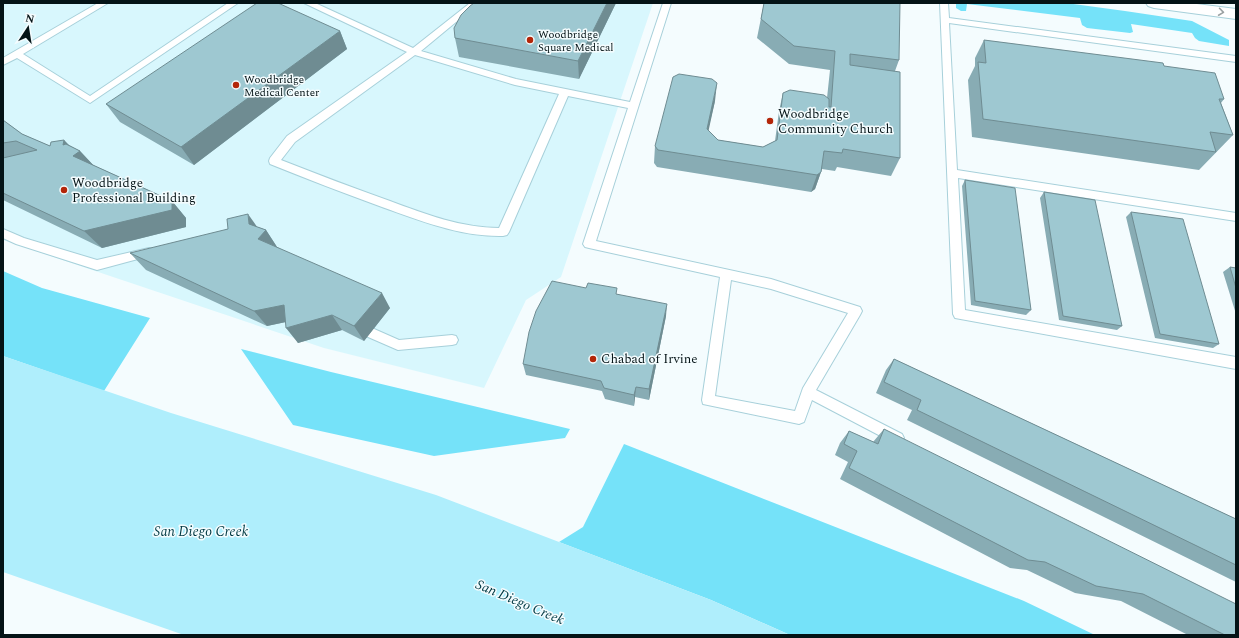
<svg xmlns="http://www.w3.org/2000/svg" width="1239" height="638" viewBox="0 0 1239 638" font-family="Spectral,serif">
	<style>
		.built { fill: #d8f7fd }
		.green { fill: #75e2f9 }
		.water { fill: #afeefc }
		.lines { fill: none; stroke-linecap: round; stroke-linejoin: round }
		.service-casing { stroke: #a7d0da; stroke-width: 2 }
		.secondary-casing { stroke: #a7d0da; stroke-width: 2 }
		.service { fill: #fff; fill-rule: evenodd }
		.secondary { fill: #fff; fill-rule: evenodd }
		.wall { fill: #88acb4 }
		.shaded-wall { fill: #6f8c92 }
		.building { fill: #9ec8d1; stroke: #6f8c92 }
		.oneway { stroke: #9ba1a2 }
		.poi-dot { fill: #b32609; stroke: #f4fcfe; stroke-width: 1.5 }
		.labels { text-anchor: middle; dominant-baseline: central; stroke-width: 3; stroke-linejoin: round; paint-order: stroke }
		.far-poi-label { font-size: 11px; fill: #041316; stroke: #f4fcfe; text-anchor: start }
		.poi-label { font-size: 13px; fill: #041316; stroke: #f4fcfe; text-anchor: start }
		.water-label { font-size: 14px; font-style: italic; fill: #003a44; stroke: #f4fcfe }
	</style>
	<rect width="100%" height="100%" fill="#f4fcfe"/>
	<path class="built" d="M3 3H653L561 277 526 300 484 388 324 348 3 240Z"/>
	<path class="green" d="M956 3H1066L1125 11 1192 21 1229 40V46L1199 41 1195 38 1192 33 1131 24 1133 32 1130 33 1087 28 1082 25 1080 18 967 4 966 11H961L956 8Z
		M3 271 42 288 150 318 104 391 3 356Z
		M241 349 331 372 570 429 565 438 434 456 293 425Z
		M624 444 1024 601 1095 635H790L711 600 559 542 583 527Z"/>
	<path class="water" d="M3 356 171 413 436 495 711 600 790 635H184L3 572Z"/>
	<g class="lines">
		<defs>
			<path id="service" d="M98 3H108L23 54 90 96 228 3H238L90 103 17 58 3 65V58Z
				M304 3H315L413 48 470 3H479L421 51 516 79 630 102 663 3H671L596 241 771 279 860 307 862 311 860 315 816 390 902 434 904 438 902 442 897 444 892 442 812 400 804 422 799 424 703 404 702 400 720 277 589 248 585 247 583 244 628 108 568 96 509 232 507 235 503 236C461 237 421 221 382 207 344 193 307 179 270 164L269 161 270 158 287 136 407 52ZM415 55 515 85 559 94 499 228C462 228 425 214 390 201 353 188 317 174 281 160L295 142ZM731 280 771 289 848 313 803 388 795 411 715 396Z
				M940 3H948L949 18 1236 56V62L949 23 957 170 1236 213V221L958 178 965 310 1236 357V369L955 318 953 314Z
				M3 229 24 238 97 260 149 248 153 249 155 252 153 255 149 256 97 270 16 244 3 238Z
				M356 321 399 340 452 335 456 336 458 340 456 344 452 345 398 350 352 330 350 326 352 322Z"/>
			<path id="secondary" d="M1146 3H1189L1236 9V19L1154 8 1148 6Z"/>
		</defs>
		<use href="#service" class="service-casing"/>
		<use href="#secondary" class="secondary-casing"/>
		<use href="#service" class="service"/>
		<use href="#secondary" class="secondary"/>
	</g>
	<path class="wall" d="M474 3H616L579 79 459 57 455 38Z
		M764 3 899 60 895 71 900 158 891 176 837 167 835 171 822 169 815 189 811 192 657 167 654 163 655 146 715 101 708 130 718 140 763 147 775 141 779 111 783 93 827 98 830 70 789 64 757 38Z
		M340 31 347 49 194 165 120 122 106 104Z
		M984 40 1164 66 1224 99 1221 103 1233 135 1199 170 972 137 968 80 975 66V58Z
		M3 120 22 134 50 146 64 140 69 145 80 151 93 165 172 201 186 218V227L102 248 3 200Z
		M965 180 1031 310 1026 315 971 305 962 186Z
		M1044 192 1122 326 1117 330 1059 320 1040 198Z
		M1131 212 1219 344 1213 348 1155 338 1126 217Z
		M258 227 266 230 277 247 390 308 364 341 342 330 298 343 286 322 267 326 146 270 130 253Z
		M1230 267 1236 268V314L1223 272Z
		M617 294 666 316 649 400 635 397 634 406 605 399 602 391 526 375 523 364Z
		M894 359 1236 519V582L907 420 912 410 876 393 886 370Z
		M884 429 1236 635H1188L1121 601 1075 593 1027 570 1010 568 840 479 848 462 835 455 840 443 849 431 873 442Z"/>
	<path class="shaded-wall" d="M607 3H616L579 79 578 61Z
		M340 31 347 49 194 165 181 147Z
		M717 83 715 101 705 147 707 129Z
		M64 140 76 153 80 151 96 168 89 174 63 145Z
		M821 172 815 189 811 192 817 175Z
		M172 201 186 218V227L102 248 84 231Z
		M248 214 260 231 266 230 277 247 258 239 249 224Z
		M382 293 390 308 364 341 354 326Z
		M667 304 666 316 649 400V389Z
		M284 305 295 320 267 326 254 311Z
		M332 315 342 330 298 343 286 328Z
		M636 387 635 397 634 406V395Z"/>
	<path class="building" d="M257 3H278L340 31 181 147 106 104Z
		M474 3H607L578 61 455 38 454 28 461 15 470 6Z
		M764 3H900L899 60 850 54V65L900 72V158L843 149 842 153 824 151 821 172 817 175 658 150 655 146 673 77 679 74 712 79 717 83 707 129 718 140 763 147 777 140 783 93 790 90 824 95 829 99V107H831L835 51 794 46 761 19Z
		M984 40 1163 63 1164 66 1215 73 1224 99H1219L1233 135 1210 132 1216 152 983 119 978 62 986 63Z
		M3 120 22 134 50 146 51 142 64 140 63 145 66 144 80 151 73 156 172 201V210L84 231 3 193V158L37 150 16 141 3 143Z
		M965 180 1015 188 1031 310 975 301Z
		M1044 192 1095 200 1122 326 1063 316Z
		M1131 212 1183 219 1219 344 1160 334Z
		M248 214 249 224 266 230 258 239 382 293 354 326 332 315 286 328 284 305 254 311 130 253 228 229 227 219Z
		M1230 267 1236 268V288Z
		M552 281 586 288 588 283 617 288 616 294 667 304 649 389 636 387 634 395 604 388 601 381 523 364 529 332 536 311Z
		M894 359 1236 519V565L917 410 921 400 884 382Z
		M884 429 1236 604V635H1225L1143 594 1096 586 1045 562 1028 560 849 468 857 451 844 444 849 431 878 444Z"/>
	<defs><path id="oneway-chevron" d="M-2-3.5L2.5 0L-2 3.5" fill="none" stroke-width="1.6" stroke-linecap="round" stroke-linejoin="round"/></defs>
	<use class="oneway" href="#oneway-chevron" transform="translate(1221 12) rotate(8)"/>
	<g class="poi-dot">
		<circle cx="530" cy="40" r="4"/>
		<circle cx="236" cy="85" r="4"/>
		<circle cx="770" cy="121" r="4"/>
		<circle cx="64" cy="190" r="4"/>
		<circle cx="593" cy="359" r="4"/>
	</g>
	<g class="labels">
		<g class="far-poi-label">
			<text x="538" y="34">Woodbridge<tspan x="538" dy="13">Square Medical</tspan></text>
			<text x="244" y="79">Woodbridge<tspan x="244" dy="13">Medical Center</tspan></text>
		</g>
		<g class="poi-label">
			<text x="778" y="114">Woodbridge<tspan x="778" dy="15">Community Church</tspan></text>
			<text x="72" y="183">Woodbridge<tspan x="72" dy="15">Professional Building</tspan></text>
			<text x="601" y="359">Chabad of Irvine</text>
		</g>
		<g class="water-label">
			<text x="201" y="531">San Diego Creek</text>
			<text transform="translate(520 602) rotate(23)">San Diego Creek</text>
		</g>
	</g>
	<rect width="1239" height="638" fill="none" stroke="#041316" stroke-width="8"/>
	<g transform="translate(28 28) rotate(12)" stroke="#f4fcfe" stroke-width="3" paint-order="stroke">
	<path d="M0-3L7 15L0 10L-7 15Z" fill="#041316"/>
	<text y="-6" font-size="11" font-weight="bold" text-anchor="middle" fill="#041316">N</text>
	</g>
</svg>
